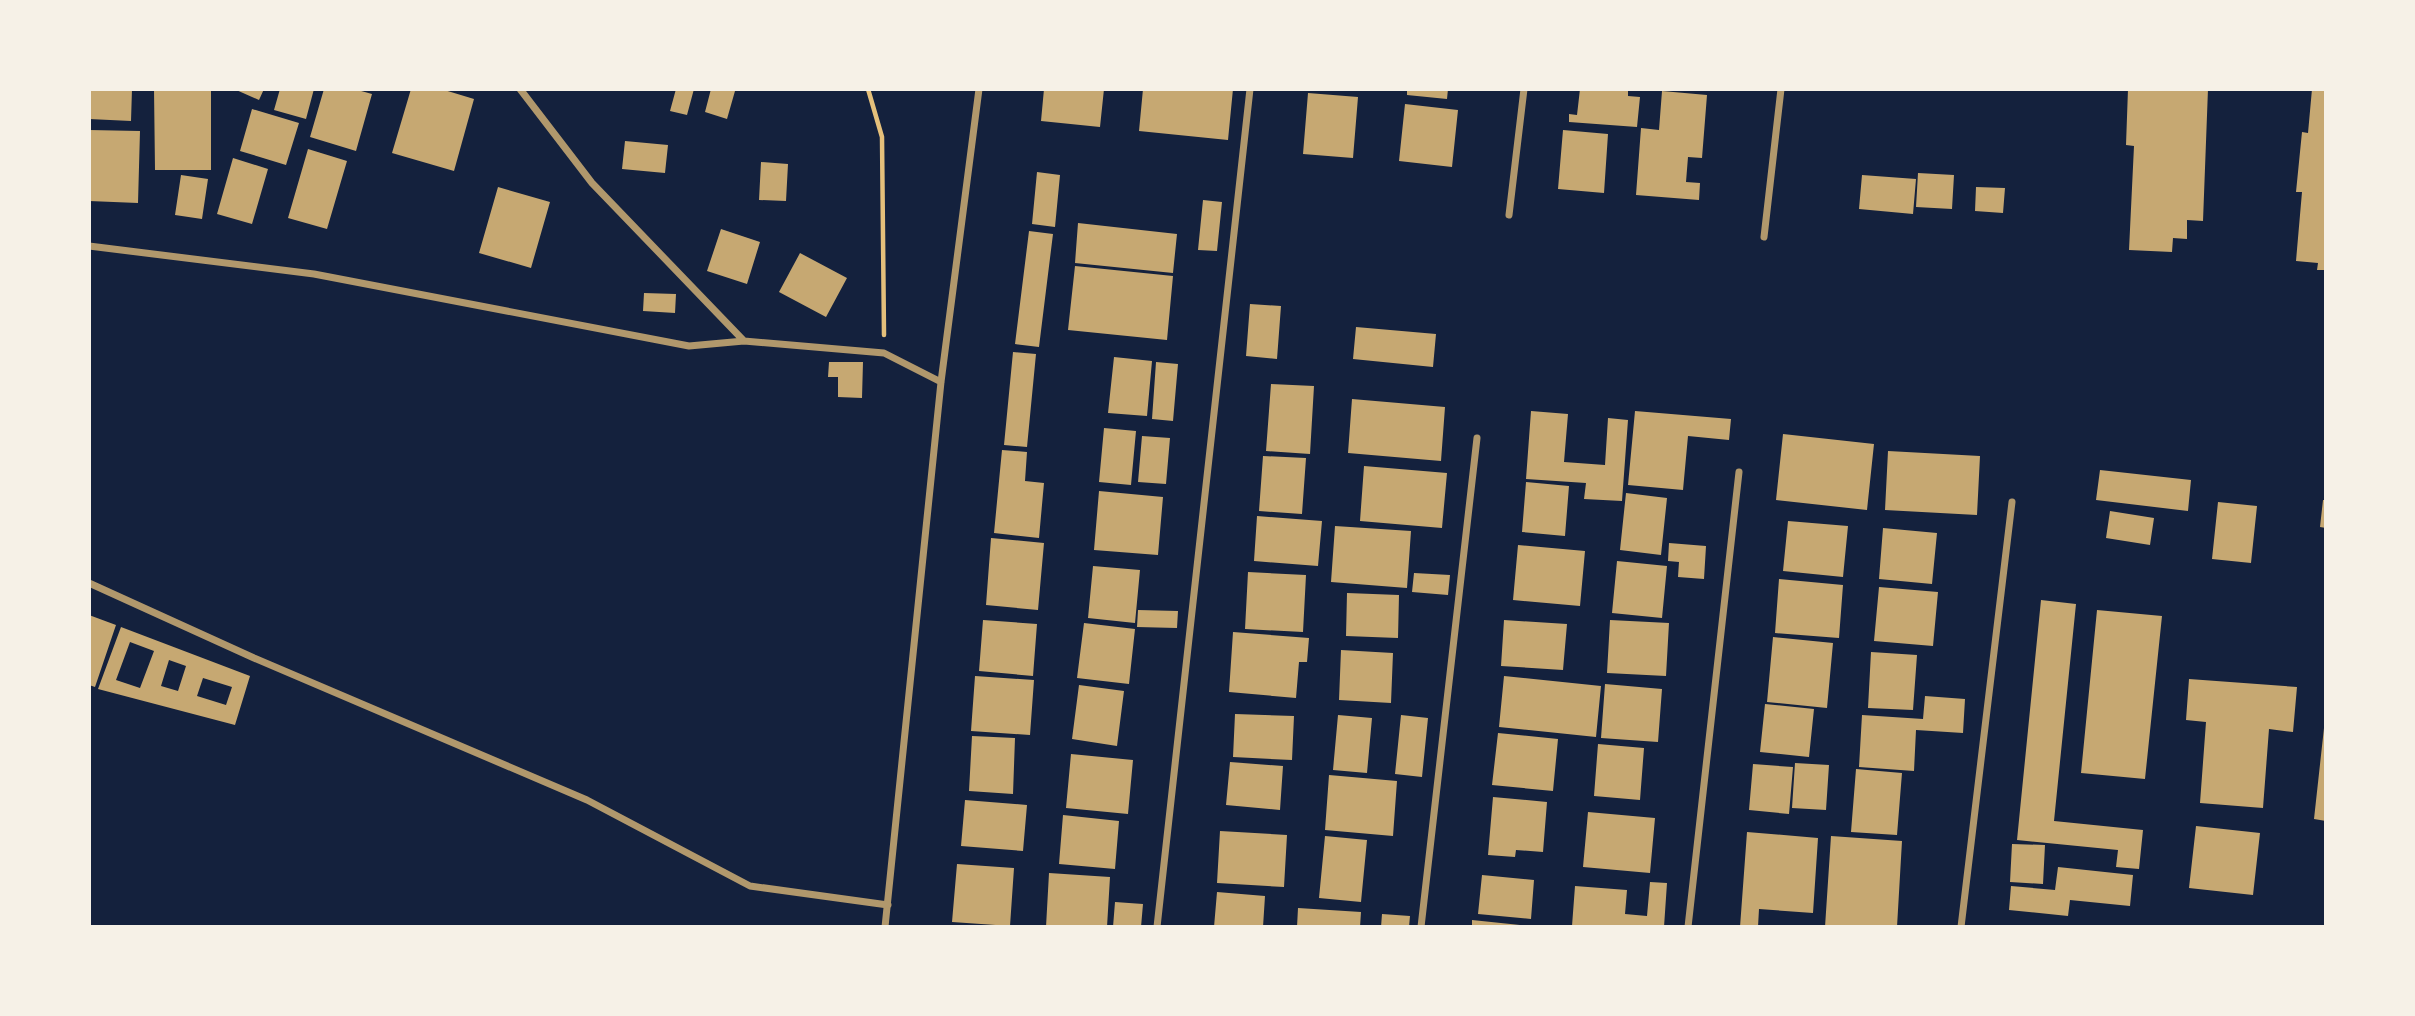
<svg xmlns="http://www.w3.org/2000/svg" width="2415" height="1016" viewBox="0 0 2415 1016" font-family="Lora,serif">
	<style>
		.building { fill: #c6a872; fill-rule: evenodd }
		.lines { fill: none; stroke-linecap: round; stroke-linejoin: round }
		.path { stroke: #e5c07b; stroke-width: 4.5 }
		.minor { stroke: #b1986c; stroke-width: 7 }
	</style>
	<rect width="100%" height="100%" fill="#14213d"/>
	<path class="building" d="M89 89H132L131 121 89 119Z
		M154 89H211V170H155Z
		M234 89H264L259 100Z
		M280 89H314L306 119 274 110Z
		M324 89H354L372 94 356 151 310 137Z
		M411 89H441L474 99 454 171 392 153Z
		M676 89H694L687 115 670 111Z
		M711 89 735 91 727 119 705 112Z
		M1044 89H1104L1100 127 1041 121Z
		M1143 89H1233L1228 140 1139 131Z
		M1407 89H1448L1447 99 1407 95Z
		M1580 89H1628V96L1640 97 1637 127 1569 122V114L1577 115Z
		M2128 89H2208L2203 221 2187 220V239L2173 238 2172 252 2129 250 2134 146 2126 145Z
		M2312 89H2326V270H2317L2318 263 2296 261 2302 192H2296L2302 132 2308 133Z
		M1662 91 1707 95 1702 158 1688 157 1686 182 1700 183 1699 200 1636 195 1641 128 1659 130Z
		M1308 93 1358 97 1353 158 1303 154Z
		M1405 104 1458 110 1452 167 1399 161Z
		M252 109 299 123 286 165 240 151Z
		M89 130 140 131 138 203 89 201Z
		M1563 130 1608 134 1604 193 1558 189Z
		M625 141 668 145 665 173 622 169Z
		M308 149 347 161 327 229 288 218Z
		M233 158 268 169 252 224 217 214Z
		M761 162 788 164 786 201 759 200Z
		M1037 172 1060 175 1055 227 1032 224Z
		M1918 173 1954 175 1952 209 1916 207Z
		M181 175 208 179 202 219 175 215Z
		M1862 175 1916 179 1913 214 1859 209Z
		M498 187 550 202 531 268 479 253Z
		M1976 187 2005 188 2003 213 1975 211Z
		M1203 200 1222 202 1217 251 1198 250Z
		M1078 223 1177 234 1173 273 1075 263Z
		M721 229 760 242 747 284 707 271Z
		M1029 231 1053 234 1039 347 1015 344Z
		M800 253 847 278 826 317 779 292Z
		M1075 266 1173 276 1167 340 1068 330Z
		M644 293 676 294 675 313 643 311Z
		M1250 304 1281 306 1277 359 1246 356Z
		M1356 327 1436 334 1433 367 1353 359Z
		M1013 352 1036 354 1027 447 1004 445Z
		M1114 357 1152 361 1147 416 1108 413Z
		M829 362H863L862 398 838 397V377H828Z
		M1156 362 1178 364 1173 421 1152 419Z
		M1271 384 1314 386 1310 454 1266 451Z
		M1352 399 1445 407 1441 461 1348 453Z
		M1531 411 1568 414 1564 462 1605 465 1608 418 1628 420 1622 501 1584 499 1586 483 1526 479Z
		M1635 411 1731 419 1729 440 1688 436 1683 490 1628 485Z
		M1104 428 1136 431 1131 485 1099 482Z
		M1783 434 1874 444 1867 510 1776 500Z
		M1142 436 1170 438 1166 484 1138 482Z
		M1002 450 1027 452 1025 481 1044 483 1039 538 994 533Z
		M1888 451 1980 456 1977 515 1885 510Z
		M1263 456 1306 458 1302 514 1259 511Z
		M1364 466 1447 473 1442 528 1360 521Z
		M2100 470 2191 480 2188 511 2096 500Z
		M1526 482 1569 486 1565 536 1522 532Z
		M1099 491 1163 497 1158 555 1094 550Z
		M1626 493 1667 498 1661 555 1620 550Z
		M2323 500H2326V528L2320 527Z
		M2218 502 2257 506 2251 563 2212 559Z
		M2110 511 2154 518 2150 545 2106 538Z
		M1257 516 1322 521 1318 566 1254 561Z
		M1788 521 1848 526 1843 577 1783 571Z
		M1335 526 1411 531 1407 588 1331 582Z
		M1883 528 1937 533 1932 584 1879 579Z
		M991 538 1044 543 1038 610 986 605Z
		M1669 543 1706 546 1704 579 1678 577 1679 562 1668 561Z
		M1518 545 1585 551 1580 606 1513 600Z
		M1617 561 1667 566 1662 618 1612 613Z
		M1093 566 1140 570 1135 623 1088 618Z
		M1248 572 1306 575 1303 632 1245 629Z
		M1414 573 1450 575 1448 595 1412 592Z
		M1779 579 1843 585 1839 638 1775 633Z
		M1879 587 1938 592 1933 646 1874 641Z
		M1347 593 1399 595 1398 638 1346 636Z
		M2041 600 2076 604 2054 821 2143 830 2139 869 2116 867 2118 850 2017 840Z
		M1138 610 1178 611 1177 628 1137 627Z
		M2097 610 2162 616 2145 779 2081 773Z
		M89 615 116 625 95 687 89 685Z
		M983 620 1037 624 1033 676 979 671Z
		M1504 620 1567 624 1563 670 1501 666Z
		M1610 620 1669 623 1666 676 1607 673Z
		M1084 623 1135 629 1129 684 1077 678Z
		M121 627 250 676 235 725 98 689ZM130 642 154 651 140 688 116 680ZM169 660 186 666 178 691 161 686ZM203 678 232 687 226 705 197 696Z
		M1233 632 1309 638 1307 662H1299L1296 698 1229 692Z
		M1773 637 1833 643 1827 708 1767 702Z
		M1341 650 1393 653 1391 703 1339 700Z
		M1871 652 1917 655 1913 710 1868 708Z
		M975 676 1034 680 1030 735 971 731Z
		M1504 676 1601 686 1596 737 1499 727Z
		M2189 679 2297 687 2293 732 2269 729 2263 808 2200 803 2206 722 2186 720Z
		M1605 684 1662 689 1658 742 1601 738Z
		M1079 685 1124 691 1117 746 1072 739Z
		M1925 696 1965 699 1963 733 1916 730 1914 771 1859 767 1862 715 1923 719Z
		M1765 704 1814 709 1809 757 1760 752Z
		M1235 714 1294 716 1292 760 1233 757Z
		M1338 715 1372 718 1367 773 1333 770Z
		M1401 715 1428 718 1422 777 1395 774Z
		M2324 728H2326V821L2314 819Z
		M1498 733 1558 739 1553 791 1492 785Z
		M972 736 1015 738 1013 794 969 791Z
		M1598 744 1644 748 1640 800 1594 796Z
		M1071 754 1133 760 1128 814 1066 808Z
		M1230 762 1283 766 1280 810 1226 805Z
		M1795 763 1829 765 1826 810 1792 808Z
		M1753 764 1793 767 1789 814 1749 810Z
		M1856 769 1902 773 1897 835 1851 832Z
		M1329 775 1397 781 1393 836 1325 830Z
		M1493 797 1547 802 1543 852 1516 850 1515 857 1488 855Z
		M965 800 1027 805 1023 851 961 846Z
		M1588 812 1655 818 1650 873 1583 867Z
		M1063 815 1119 821 1115 869 1059 864Z
		M2196 826 2260 833 2253 895 2189 888Z
		M1220 831 1287 835 1284 887 1217 883Z
		M1747 832 1818 838 1813 913 1759 909 1758 927H1740Z
		M1325 836 1367 840 1361 902 1319 898Z
		M1831 836 1902 841 1897 927H1825Z
		M2012 844 2045 845 2043 884 2010 882Z
		M957 864 1014 868 1010 926 952 922Z
		M2058 867 2133 875 2130 906 2070 900 2068 916 2009 910 2011 886 2055 890Z
		M1049 873 1110 877 1107 927H1046Z
		M1482 875 1534 880 1531 919 1478 914Z
		M1650 882 1667 883 1664 927 1572 926 1575 886 1627 890 1625 914 1647 916Z
		M1217 892 1265 896 1263 927H1214Z
		M1115 902 1143 904 1141 927H1113Z
		M1298 908 1361 912 1360 927H1297Z
		M1382 914 1410 916 1409 927H1381Z
		M1472 920 1520 925V927H1472Z"/>
	<g class="lines">
		<path class="path" d="M868 89 882 137 884 335"/>
		<path class="minor" d="M520 89 592 183 744 341
			M1509 215 1524 89
			M1764 237 1781 89
			M89 246 314 274 689 346 744 341 884 353 941 382
			M89 583 254 658 587 800 750 886 888 905
			M885 927 941 382 979 89
			M1157 927 1250 89
			M1421 927 1477 438
			M1688 927 1739 472
			M1961 927 2012 502"/>
	</g>
	<rect width="2415" height="1016" fill="none" stroke="#f6f1e7" stroke-width="182"/>
</svg>
